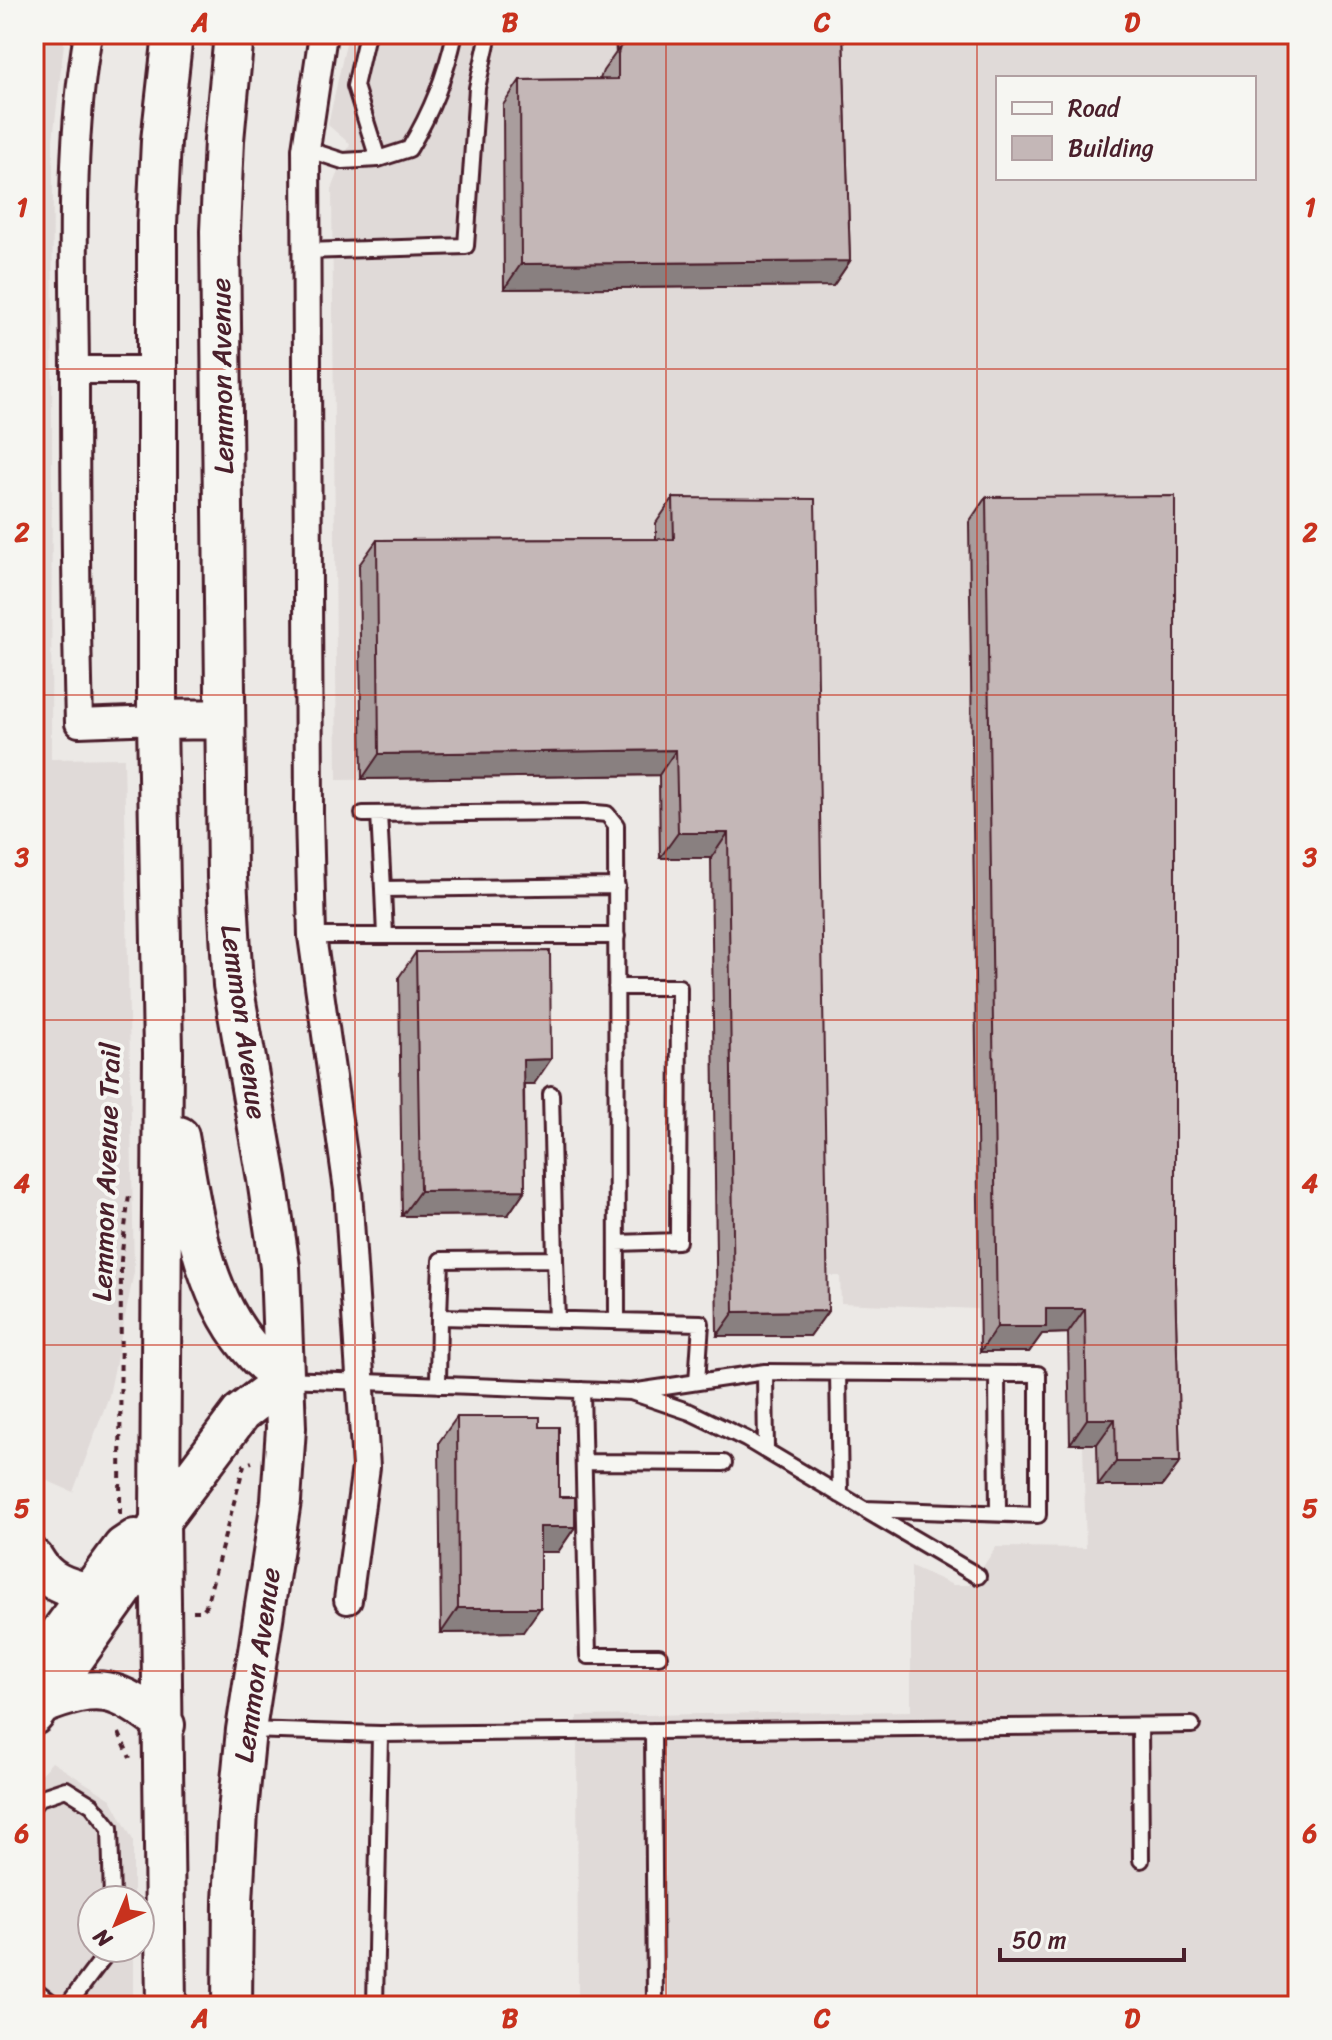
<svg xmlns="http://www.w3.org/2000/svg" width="1332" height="2040" viewBox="0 0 1332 2040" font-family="Sriracha,sans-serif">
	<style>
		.built { fill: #e0dad8; fill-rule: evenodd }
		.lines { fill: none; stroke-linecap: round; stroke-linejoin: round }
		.service-casing { stroke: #4a1f2b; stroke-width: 20 }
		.minor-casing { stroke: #4a1f2b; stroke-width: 32 }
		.secondary-casing { stroke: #4a1f2b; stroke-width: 44 }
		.path { stroke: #4a1f2b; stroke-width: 4; stroke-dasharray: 6 6; stroke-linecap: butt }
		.service { stroke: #f6f6f2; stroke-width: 14 }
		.minor { stroke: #f6f6f2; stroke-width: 26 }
		.secondary { stroke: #f6f6f2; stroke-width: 38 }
		.wall { fill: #a99d9d; stroke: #4a1f2b; stroke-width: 2 }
		.shaded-wall { fill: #898080; stroke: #4a1f2b; stroke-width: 2 }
		.building { fill: #c4b7b7; stroke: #4a1f2b; stroke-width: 2 }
		.grid { fill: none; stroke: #c8321e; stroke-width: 2; stroke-opacity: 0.55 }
		.labels { text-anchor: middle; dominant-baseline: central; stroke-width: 8; stroke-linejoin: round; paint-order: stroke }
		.street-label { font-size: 28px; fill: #4a1f2b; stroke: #f6f6f2 }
		.neatline { fill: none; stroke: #c8321e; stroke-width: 3 }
		.grid-label { font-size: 26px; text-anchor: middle; font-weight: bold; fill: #c8321e }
	</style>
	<rect width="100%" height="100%" fill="#ece9e6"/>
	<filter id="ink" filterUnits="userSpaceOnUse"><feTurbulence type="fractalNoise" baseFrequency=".0125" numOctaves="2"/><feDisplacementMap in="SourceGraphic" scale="16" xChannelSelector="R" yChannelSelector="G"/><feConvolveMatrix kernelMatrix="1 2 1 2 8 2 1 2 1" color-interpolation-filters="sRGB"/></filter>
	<g filter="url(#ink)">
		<path class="built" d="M34 34H65L53 140 51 759 124 758 134 1272 109 1396 73 1492 41 1478 34 1128Z
			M348 34H1298V2006H578L577 1716 911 1711V1566L953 1585H971L996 1547 1086 1548 1083 1444H1070L1067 1333 1029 1334V1352L980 1353 977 1309 841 1303 840 1276H810L811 1336 716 1337 710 859H659L658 777 337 780 332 189 350 144 328 125ZM998 78H1254V178H998Z
			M52 1762 111 1799 133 1840V1900H92V1948H133V2006H34V1781Z"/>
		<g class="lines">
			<defs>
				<path id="service" d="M367 34 355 86 378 159
					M624 34 625 55
					M306 149 343 161 378 159 409 149C432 111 445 77 455 34
					M305 251 466 246 477 88 489 34
					M363 814 584 812 607 814 616 825 617 1321
					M379 814 383 889 617 886
					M383 889 385 936
					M312 936H617
					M616 987H679L678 1241 617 1243
					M551 1094 555 1259
					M439 1317 441 1260 555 1259 557 1320
					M765 1372 766 1451
					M838 1372 840 1495
					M997 1374 998 1513
					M285 1379 631 1392 765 1372 1038 1374V1515L864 1509 746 1439 690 1412 631 1392
					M438 1385 439 1317 701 1323 697 1382
					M582 1390 588 1656H659
					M584 1462 724 1463
					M867 1511 978 1576
					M1140 1726 1141 1860
					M247 1730 380 1734 375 2006
					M653 1731 655 2006
					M380 1734 1192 1725
					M34 1804 39 1798 66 1789 92 1805 110 1828 112 1900
					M34 1989 56 2006
					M67 2006 103 1958 106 1948"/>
				<path id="minor" d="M88 34C69 144 74 258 75 369 75 487 76 605 79 723L157 720
					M323 34 306 149 309 814 312 936 348 1190 366 1467 348 1600
					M75 370H159"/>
				<path id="secondary" d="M157 720 225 719
					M179 1136C193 1212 201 1296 256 1355 264 1364 275 1371 285 1379
					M34 1559C47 1582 65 1587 89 1593
					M34 1668 123 1547 135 1539
					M41 1705C100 1682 115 1687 165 1725
					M34 1715 129 1582 160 1521 241 1413 285 1379
					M166 2006 160 1521 163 1053 157 720V224L161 141 173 34
					M232 2006 233 1901 238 1812 246 1730 281 1501 286 1428 280 1267 267 1179 233 985 231 951 227 877 220 231 224 140 234 34"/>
			</defs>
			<use href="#service" class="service-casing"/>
			<use href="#minor" class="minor-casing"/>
			<use href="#secondary" class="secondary-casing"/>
			<path class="path" d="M120 1514 121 1260 129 1195
				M193 1611H202L206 1606 244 1465 252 1462
				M119 1733 130 1758"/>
			<use href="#service" class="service"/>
			<use href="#minor" class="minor"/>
			<use href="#secondary" class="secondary"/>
		</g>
		<path class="wall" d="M635 34H843L850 261 833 286 504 289 503 105 520 80 600 79 603 71 620 47 635 43Z
			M986 497 1175 1282 1180 1462 1162 1486H1098L1097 1444H1070L1068 1333 1042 1334 1029 1352H980L969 522Z
			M673 498 828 1311 810 1336H717L711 858H660L659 775 362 779 359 565 377 540 656 539V523Z
			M416 952 534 1084H524L525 1190 508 1215 402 1216 399 977Z
			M457 1417 540 1427 559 1497 575 1527 558 1552H540L523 1632 441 1633 439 1442Z"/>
		<path class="shaded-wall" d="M850 261 833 286 504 289 521 264Z
			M676 750 659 775 362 779 379 754Z
			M678 833H728L711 858H660Z
			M551 1059 534 1084H506L523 1060Z
			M525 1190 508 1215 402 1216 420 1191Z
			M1046 1309H1085L1068 1333 1042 1334 1029 1352H980L997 1327Z
			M828 1311 810 1336H717L734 1312Z
			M1087 1419H1115L1097 1444H1070Z
			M1116 1462H1180L1162 1486H1098Z
			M540 1527H575L558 1552H522Z
			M458 1608H540L523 1632 441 1633Z"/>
		<path class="building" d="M653 34H843L850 261 521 264 520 80 618 79V54L620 47 626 43H653Z
			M34 434 39 435 34 462Z
			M1175 496V1282L1180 1462H1116L1115 1419H1087L1085 1309H1046V1327H997L986 497Z
			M673 498 815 499 828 1311 734 1312 728 833H678L676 750 379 754 377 540 674 539Z
			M550 951 551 1059 523 1060 525 1190 420 1191 416 952Z
			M457 1417H540V1427H559V1497H575V1527H540V1608H458Z"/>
	</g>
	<path class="grid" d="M355 34V2006M666 34V2006M977 34V2006M34 369H1298M34 695H1298M34 1020H1298M34 1345H1298M34 1671H1298"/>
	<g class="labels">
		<g class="street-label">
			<text transform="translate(222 376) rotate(-91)">Lemmon Avenue</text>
			<text transform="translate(244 1022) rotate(82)">Lemmon Avenue</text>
			<text transform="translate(106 1172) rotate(-88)">Lemmon Avenue Trail</text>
			<text transform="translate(257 1665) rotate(-82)">Lemmon Avenue</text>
		</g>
	</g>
	<rect width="1332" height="2040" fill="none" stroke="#f6f6f2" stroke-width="88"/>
	<rect x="996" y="76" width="260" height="104" fill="#f6f6f2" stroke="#b1a0a2" stroke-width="2"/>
	<rect x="1012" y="102" width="40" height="12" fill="#f6f6f2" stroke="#b1a0a2" stroke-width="2"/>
	<text x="1068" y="116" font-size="24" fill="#4a1f2b">Road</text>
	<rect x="1012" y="136" width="40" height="24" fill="#c4b7b7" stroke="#b1a0a2" stroke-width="2"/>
	<text x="1068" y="156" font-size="24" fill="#4a1f2b">Building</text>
	<g transform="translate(116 1924) rotate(224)"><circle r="38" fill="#f6f6f2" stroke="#b1a0a2" stroke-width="2"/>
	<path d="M0-6L14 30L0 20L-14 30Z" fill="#c8321e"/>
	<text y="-12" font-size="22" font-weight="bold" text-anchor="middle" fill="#4a1f2b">N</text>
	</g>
	<path d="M1000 1948v12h184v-12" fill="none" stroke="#4a1f2b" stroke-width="4"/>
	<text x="1012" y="1948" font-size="24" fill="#4a1f2b" stroke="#f6f6f2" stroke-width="6" paint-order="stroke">50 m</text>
	<rect x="44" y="44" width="1244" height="1952" class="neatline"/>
	<g class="grid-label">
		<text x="200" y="31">A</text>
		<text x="510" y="31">B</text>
		<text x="822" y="31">C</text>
		<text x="1132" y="31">D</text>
		<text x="22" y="216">1</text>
		<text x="1310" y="216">1</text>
		<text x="22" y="541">2</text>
		<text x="1310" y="541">2</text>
		<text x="22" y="866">3</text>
		<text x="1310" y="866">3</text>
		<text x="22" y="1192">4</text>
		<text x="1310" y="1192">4</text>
		<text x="22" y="1517">5</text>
		<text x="1310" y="1517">5</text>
		<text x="22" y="1842">6</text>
		<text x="1310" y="1842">6</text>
		<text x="200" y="2027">A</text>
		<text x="510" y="2027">B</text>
		<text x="822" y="2027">C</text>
		<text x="1132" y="2027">D</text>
	</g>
</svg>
